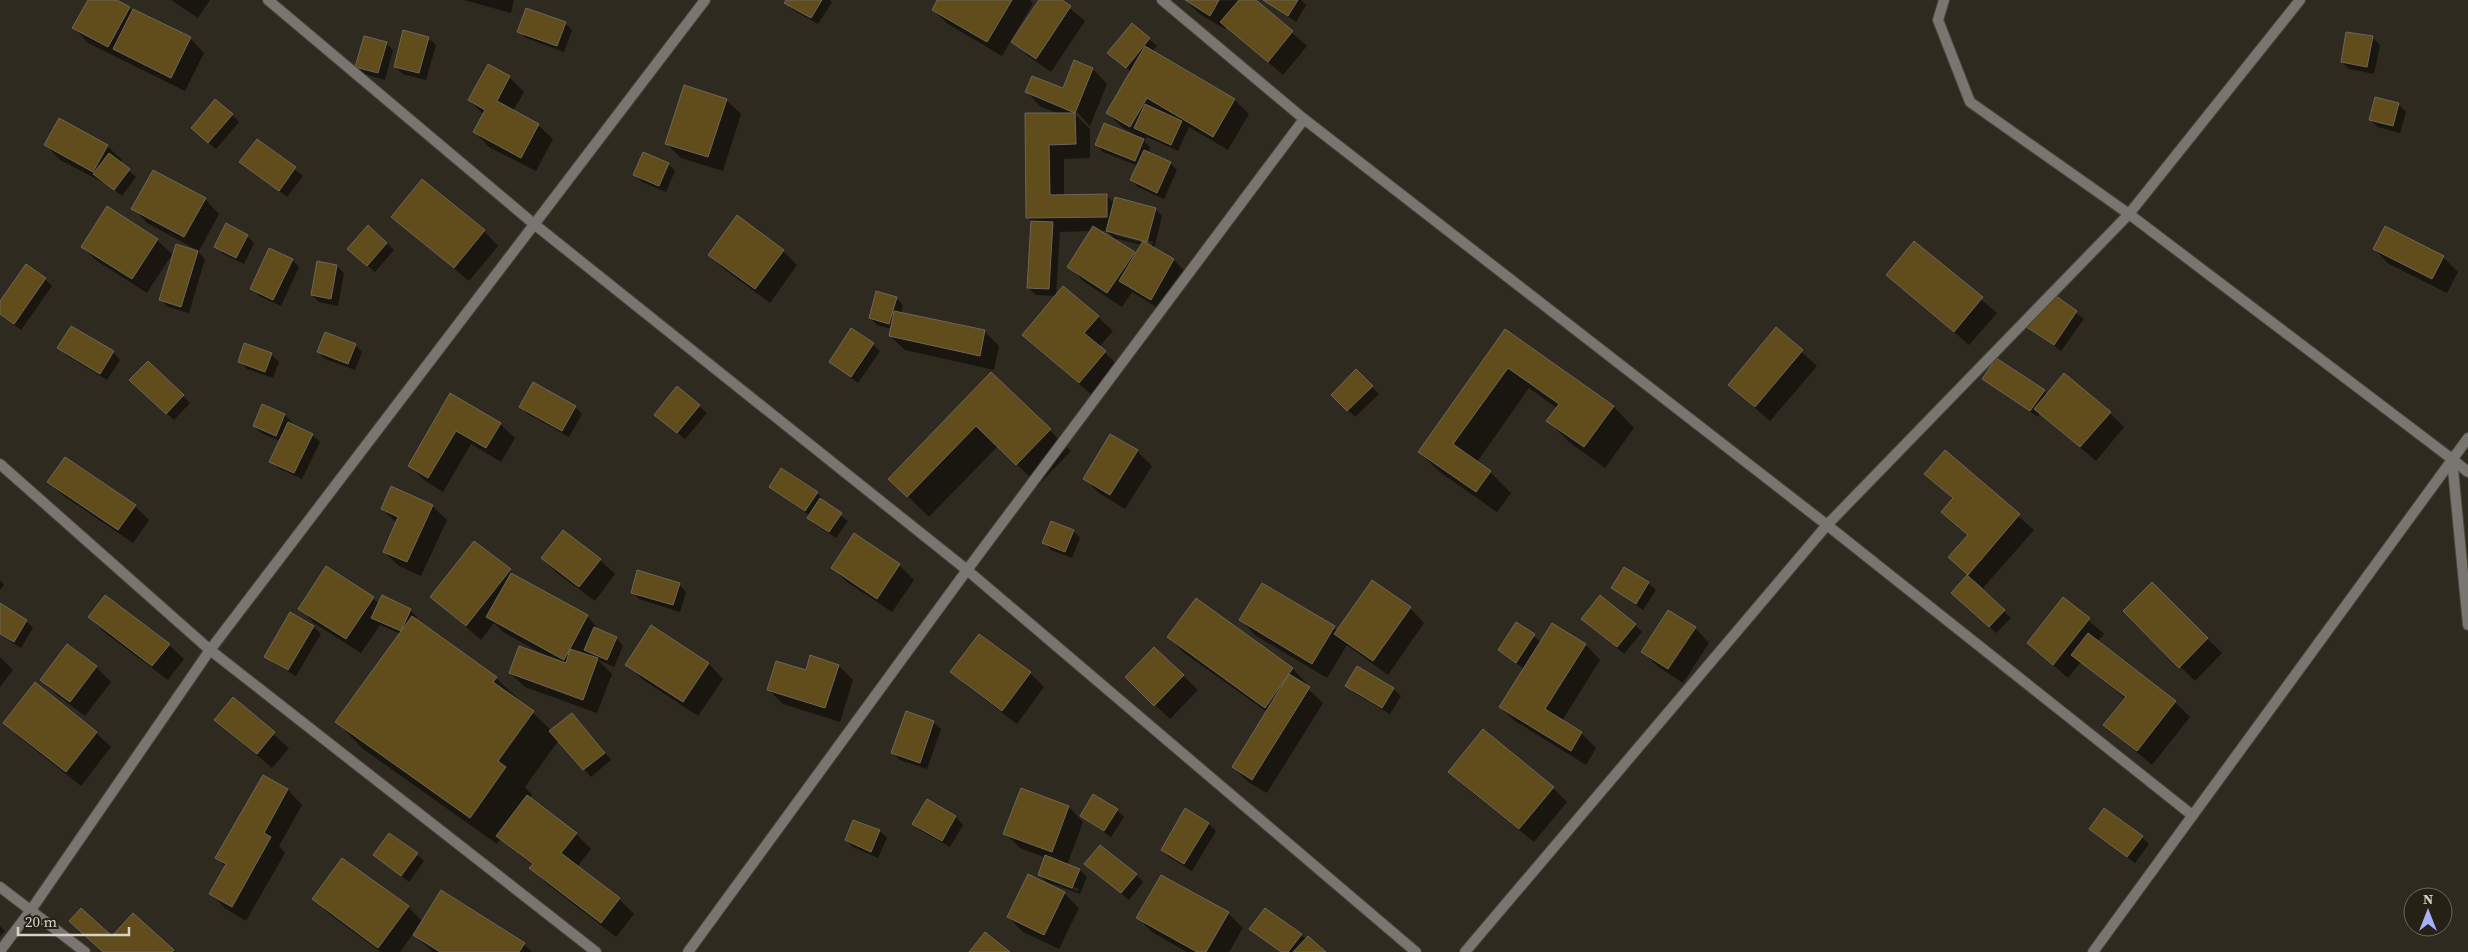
<svg xmlns="http://www.w3.org/2000/svg" width="2468" height="952" viewBox="0 0 2468 952" font-family="'Source Serif 4',serif">
	<style>
		.shadow { fill: #0007; fill-rule: evenodd }
		.building { fill: #604d1b; stroke: #6c675a }
		.lines { fill: none; stroke-linecap: round; stroke-linejoin: round }
		.street-casing { stroke: #4a453b; stroke-width: 12 }
		.street { stroke: #797671; stroke-width: 10 }
	</style>
	<rect width="100%" height="100%" fill="#2f2a1f"/>
	<path class="shadow" d="M89 0H115L133 11 190 38 204 53 185 91 88 43 74 28Z
		M171 0H210L198 18Z
		M464 0H514L511 13Z
		M787 0H830L832 2 818 24 793 10 786 2Z
		M939 0H1030L1033 3 1002 56 948 24 933 10Z
		M1041 0H1060L1085 21 1051 72 1028 56 1013 42Z
		M1254 0 1307 46 1283 75 1227 26 1225 29 1201 15 1186 1Z
		M1264 0H1301L1306 5 1296 22Z
		M565 23 572 30 564 52 526 38 519 31Z
		M1132 25 1157 46 1152 52 1235 100 1249 114 1228 150 1189 127 1178 151 1147 137 1144 141 1150 147 1148 153 1170 163 1177 170 1164 199 1138 187 1131 180 1138 166 1103 152 1096 144 1134 134 1122 127 1107 113 1131 72 1108 53Z
		M2347 33 2373 38 2380 45 2374 74 2349 69 2342 62Z
		M428 38 436 45 426 80 403 74 395 67Z
		M386 43 393 50 385 80 364 74 357 67Z
		M1075 62 1093 69 1107 84 1090 126 1072 107 1070 109 1090 129V158L1064 159V196L1106 195 1114 203 1155 209 1162 216 1154 249 1174 260 1188 275 1166 313 1132 292 1122 307 1083 281 1069 266 1091 231 1060 232 1056 296 1036 295 1028 288 1032 222 1028 217 1026 115 1060 114 1041 107 1027 92 1063 90ZM1099 231H1107L1114 238 1142 245 1136 256ZM1114 232 1153 242 1152 245 1114 235Z
		M488 66 509 77 524 92 513 111 538 125 553 139 536 171 489 147 475 132 484 115 469 100Z
		M2376 99 2399 105 2406 112 2400 133 2378 127 2370 120Z
		M726 100 741 114 723 171 681 158 667 144Z
		M232 115 239 122 216 149 199 135Z
		M257 140 303 176 287 197 241 162Z
		M46 145 107 146 122 160 120 163 136 177 122 196 108 185 60 160Z
		M668 164 675 171 666 192 642 182 635 175Z
		M205 199 219 214 199 251 147 223 133 208Z
		M393 217 484 231 498 246 469 281Z
		M247 236 254 243 244 264 223 254 216 247Z
		M157 240 172 254 147 293 97 261 82 247Z
		M1914 242 1997 313 1969 345 1888 275Z
		M387 243 394 250 375 272 356 256Z
		M177 246 198 252 205 259 189 313 168 307 161 300Z
		M2374 249 2443 257 2458 272 2447 293 2389 264Z
		M783 251 797 265 770 303 724 269 709 255Z
		M292 260 299 267 281 306 259 296 252 288Z
		M337 266 344 273 338 306 319 302 312 295Z
		M45 279 52 286 21 330 0 314V303Z
		M2049 293 2084 319 2061 351 2027 325Z
		M896 298 903 305 901 313 985 332 999 346 994 370 905 350 890 336 892 329 877 325 870 318Z
		M1098 317 1113 331 1099 347 1120 367 1094 397 1023 335Z
		M1776 329 1817 366 1770 421 1729 385Z
		M1506 331 1613 406 1634 428 1605 468 1569 442 1548 421 1557 408 1529 388 1477 462 1490 472 1511 493 1497 512 1441 473 1419 452Z
		M873 344 880 351 858 383 831 362Z
		M355 345 362 352 355 370 325 359 318 352Z
		M59 348 113 352 120 360 107 380 66 355Z
		M271 354 279 362 273 378 247 369 240 362Z
		M148 362 190 403 174 420 138 387Z
		M1356 371 1379 394 1355 417 1333 395Z
		M991 374 1071 451 1038 485 998 446 929 517 890 479Z
		M1984 379 2044 391 2048 394 2110 413 2124 427 2096 461 2040 413 2038 417Z
		M677 388 707 413 685 439 655 415Z
		M450 395 500 424 515 438 501 462 471 444 443 492 424 480 410 466Z
		M262 406 285 415 292 422 291 425 312 435 320 442 302 479 278 468 271 461 280 441 261 433 254 426Z
		M521 407H575L582 414 569 437 528 414Z
		M1111 436 1137 451 1152 466 1125 509 1099 493 1085 479Z
		M1945 452 2034 530 1983 588 1974 580 1972 582 2011 618 1996 633 1952 593 1968 575 1950 557 1969 536 1943 512 1954 500 1926 474Z
		M782 470 817 493 824 500 823 502 848 521 836 538 816 525 809 518 810 516 770 487Z
		M49 482 135 506 149 520 133 543 64 496Z
		M432 506 447 520 421 576 399 566 384 552 397 523 382 509Z
		M1073 531 1080 538 1072 558 1051 550 1044 543Z
		M854 535 899 565 914 580 892 612 847 582 832 568Z
		M475 543 519 578 587 616 601 632 616 638 623 646 614 667 597 659 612 674 597 713 525 687 510 673 546 656 503 632 494 623 481 640 431 597Z
		M542 558 600 560 615 574 595 601 557 573Z
		M1624 569 1648 583 1656 590 1643 610 1613 588Z
		M0 580 4 585 0 590Z
		M679 584 686 592 680 612 639 599 632 592Z
		M1262 584 1338 631 1410 608 1424 623 1388 675 1347 645 1327 678 1255 635 1241 620Z
		M2152 584 2222 653 2195 681 2124 611Z
		M373 598 379 604 410 610 417 617 416 620 496 678 552 731 579 721 611 760 591 777 559 740 525 787 532 795 529 798 576 834 591 849 577 867 619 899 634 914 616 937 546 883 531 868 533 866 500 839 497 844 363 749 337 722 401 634 380 625 361 653 314 623 300 608Z
		M2064 599 2104 634 2097 642 2175 702 2190 717 2152 765 2105 725 2126 699 2081 662 2068 678 2028 643Z
		M1196 600 1293 669 1307 684 1305 686 1323 703 1267 793 1248 782 1233 767 1267 712 1183 652 1169 637Z
		M0 605 26 621 33 628 21 648 0 635Z
		M291 614 314 627 321 634 296 676 273 663 266 656Z
		M90 617 169 645 184 659 168 680 104 632Z
		M1583 619 1635 625 1642 632 1624 654Z
		M1517 624 1541 642 1552 625 1586 645 1600 660 1562 721 1581 733 1596 748 1586 765 1515 721 1500 707 1524 669 1499 650Z
		M652 627 709 664 723 679 698 716 642 679 627 664Z
		M1695 628 1709 643 1683 683 1657 666 1642 651Z
		M67 645 96 667 111 682 85 716 56 694 41 680Z
		M1154 648 1198 690 1170 719 1141 692Z
		M0 657 13 670 0 687Z
		M839 666 853 680 840 722 783 704 768 689 807 672Z
		M1358 667 1394 689 1401 696 1390 714 1354 693 1347 686Z
		M952 672 1030 673 1044 687 1017 724 967 686Z
		M233 699 289 748 272 768 216 720Z
		M933 722 941 729 927 769 900 760 893 753Z
		M4 723 96 733 111 747 81 786 19 737Z
		M1450 771 1553 788 1567 802 1534 842 1464 786Z
		M263 776 288 790 302 805 279 846 285 853 246 921 225 908 211 894 226 867 217 858Z
		M1022 789 1069 807 1083 822 1067 865 1080 870 1087 877 1080 894 1047 882 1039 875 1046 858 1020 848 1005 833ZM1046 877 1079 889 1078 891 1046 879Z
		M927 801 956 817 963 825 950 847 921 831 914 824Z
		M1117 810 1124 817 1111 837 1081 816Z
		M1186 810 1209 824 1216 831 1192 871 1169 857 1162 850Z
		M854 821 880 831 887 838 878 858 853 847 846 840Z
		M2091 829 2142 837 2149 844 2135 863Z
		M417 854 424 861 409 882 375 855Z
		M1086 864 1136 875 1143 882 1129 900Z
		M1064 893 1079 908 1059 949 1023 932 1008 917Z
		M314 899 408 907 423 922 524 944 532 952H433L413 934 400 952H381L328 913Z
		M1228 913 1243 928 1229 952H1187L1152 932 1138 918Z
		M0 926 5 931 0 936Z
		M1251 929 1301 935 1324 952H1280Z"/>
	<path class="building" d="M88 0H117L130 7 108 47 72 28Z
		M786 0H822L811 18 784 3Z
		M937 0H1012L987 42 932 10Z
		M1039 0H1062L1071 6 1036 59 1011 42Z
		M1185 0H1219L1210 16Z
		M1239 0H1256L1293 31 1268 62 1220 22Z
		M1263 0H1298L1288 16Z
		M526 8 566 22 557 46 517 32Z
		M133 9 191 37 171 78 113 49Z
		M1132 23 1150 38 1126 68 1107 53Z
		M403 30 429 37 419 73 394 67Z
		M2346 32 2373 36 2367 67 2341 62Z
		M364 36 387 42 378 73 355 67Z
		M1145 46 1235 99 1213 137 1147 98 1130 127 1106 113Z
		M1074 60 1093 68 1075 113 1025 92 1032 76 1063 88Z
		M488 64 510 76 497 101 539 124 521 158 473 132 485 110 468 100Z
		M684 85 727 99 708 157 665 144Z
		M2375 97 2399 103 2393 126 2369 120Z
		M215 99 233 114 208 143 191 128Z
		M1145 104 1182 121 1171 145 1134 128Z
		M1025 113H1075L1076 144 1049 145 1050 195 1107 194V217L1026 218Z
		M59 118 108 145 93 172 44 145Z
		M1104 123 1144 139 1135 161 1095 145Z
		M257 139 296 167 279 191 239 162Z
		M1144 150 1171 162 1157 193 1130 180Z
		M643 152 669 163 659 186 633 175Z
		M109 153 130 169 114 190 93 174Z
		M153 170 206 198 184 237 131 209Z
		M422 179 485 230 454 268 391 217Z
		M1115 197 1156 208 1147 242 1106 231Z
		M107 206 158 239 132 279 81 247Z
		M737 215 784 250 755 289 708 255Z
		M1031 221 1053 222 1049 289 1027 288Z
		M226 223 248 235 236 258 214 247Z
		M368 225 387 243 367 266 347 249Z
		M1093 226 1135 252 1107 293 1067 267Z
		M2385 226 2444 256 2432 279 2373 249Z
		M1143 241 1174 259 1151 300 1119 281Z
		M1914 241 1983 297 1954 332 1886 275Z
		M176 244 198 251 181 307 159 300Z
		M269 248 293 259 273 300 250 289Z
		M317 261 337 265 331 299 311 295Z
		M26 264 46 278 14 324 0 314V301Z
		M1063 286 1099 316 1084 333 1106 351 1079 383 1022 335Z
		M876 291 897 297 889 324 869 318Z
		M2049 291 2077 311 2054 345 2025 326Z
		M894 311 985 330 980 356 889 336Z
		M71 326 114 351 100 374 57 348Z
		M1776 327 1803 350 1755 407 1728 385Z
		M851 328 874 343 851 377 829 362Z
		M1505 329 1614 406 1584 447 1546 421 1559 404 1508 368 1453 444 1491 471 1476 492 1418 452Z
		M325 332 356 344 348 364 317 352Z
		M244 343 272 353 265 372 238 362Z
		M1996 358 2045 390 2030 411 1982 379Z
		M148 361 184 395 166 414 129 380Z
		M1356 369 1373 386 1347 411 1331 395Z
		M991 372 1051 429 1016 465 976 426 907 497 888 479Z
		M2064 373 2111 412 2080 447 2034 409Z
		M533 382 576 406 562 431 519 407Z
		M677 386 700 405 677 433 654 415Z
		M450 393 501 423 486 448 456 431 428 478 408 466Z
		M262 404 285 414 276 436 253 426Z
		M288 422 313 434 294 473 269 462Z
		M1110 434 1138 450 1110 495 1083 479Z
		M1945 450 2020 514 1968 575 1948 557 1968 535 1941 512 1953 498 1924 474Z
		M65 457 136 505 118 530 47 482Z
		M781 468 818 492 805 511 769 487Z
		M391 486 433 505 407 562 383 552 398 517 381 509Z
		M820 498 842 513 829 532 807 518Z
		M1051 521 1074 530 1065 552 1042 543Z
		M563 530 601 559 579 587 541 558Z
		M854 533 900 564 877 599 831 568Z
		M474 541 511 569 466 626 430 597Z
		M326 566 374 597 346 639 298 609Z
		M1624 567 1649 582 1636 604 1611 588Z
		M637 570 680 583 673 605 631 593Z
		M511 573 588 615 564 660 486 617Z
		M1967 575 2005 610 1989 627 1951 593Z
		M1372 580 1411 607 1373 661 1334 634Z
		M2152 582 2208 638 2179 668 2123 611Z
		M1262 583 1335 626 1312 664 1239 620Z
		M105 595 170 644 152 666 88 617Z
		M382 595 411 609 401 631 371 618Z
		M1600 595 1636 624 1617 647 1581 619Z
		M2063 597 2090 618 2053 665 2027 643Z
		M1196 598 1293 668 1265 708 1167 637Z
		M0 603 27 620 14 642 0 634Z
		M1668 610 1696 627 1668 669 1641 652Z
		M290 612 314 626 288 670 264 657Z
		M412 616 497 677 493 682 534 711 498 761 506 767 470 818 335 722Z
		M1516 622 1535 634 1516 663 1498 650Z
		M1552 623 1586 644 1545 709 1582 732 1571 751 1499 707Z
		M651 625 709 663 683 702 625 665Z
		M594 627 617 637 607 660 584 650Z
		M2088 633 2176 701 2137 751 2103 725 2126 697 2071 655Z
		M979 634 1031 672 1002 711 950 672Z
		M67 644 97 666 70 702 40 680Z
		M519 646 566 663 570 649 598 658 583 700 509 673Z
		M1154 647 1184 675 1154 706 1125 677Z
		M810 655 839 665 825 708 767 690 776 661 806 670Z
		M1357 666 1394 688 1382 708 1345 686Z
		M1289 674 1310 687 1252 780 1232 767Z
		M35 682 97 732 66 772 3 723Z
		M233 697 275 732 257 754 214 720Z
		M906 711 934 721 920 763 891 753Z
		M572 713 605 753 583 770 549 731Z
		M1483 729 1554 787 1519 829 1448 772Z
		M263 775 288 789 264 833 271 837 232 907 209 894 226 864 215 858Z
		M1021 788 1069 806 1052 852 1003 834Z
		M1093 794 1118 809 1104 831 1080 816Z
		M527 795 577 833 561 853 620 898 601 923 529 868 533 864 496 836Z
		M927 799 956 816 942 841 912 824Z
		M1185 808 1209 823 1184 864 1161 850Z
		M2104 808 2143 836 2127 857 2089 829Z
		M853 820 880 830 871 852 845 840Z
		M389 833 418 853 401 876 373 855Z
		M1100 845 1137 874 1121 893 1084 864Z
		M1045 855 1080 869 1072 888 1038 875Z
		M342 858 409 906 378 948 312 899Z
		M1028 874 1065 892 1044 935 1007 917Z
		M1161 875 1229 912 1206 952H1197L1136 918Z
		M441 890 525 943 519 952H440L413 935Z
		M81 908 112 936 133 913 174 950 172 952H103L69 921Z
		M1265 908 1302 934 1288 952H1281L1249 929Z
		M985 932 1010 952H969Z
		M1308 936 1326 952H1293Z"/>
	<g class="lines">
		<defs>
			<path id="street" d="M268 0 534 224 967 570 1416 952
				M1162 0 1304 119 1827 525 2192 815
				M1944 0 1938 20 1970 102 2129 214 2452 459 2468 625
				M2452 459 2468 472
				M0 464 210 650 596 952
				M0 887 85 952
				M0 951 31 910 210 650 705 0
				M688 952 967 570 1304 119
				M1465 952 1827 525 2129 214 2300 0
				M2093 952 2468 438"/>
		</defs>
		<use href="#street" class="street-casing"/>
		<use href="#street" class="street"/>
	</g>
	<g transform="translate(2428 912)"><circle r="24" fill="#252115" stroke="#6c685e"/>
	<path d="M0-4L9 19L0 12L-9 19Z" fill="#a6b1fc"/>
	<text y="-8" font-size="14" font-weight="bold" text-anchor="middle" fill="#d6d3cc">N</text>
	</g>
	<path d="M18 927v8h111v-8" fill="none" stroke="#d6d3cc" stroke-width="2.5"/>
	<text x="25" y="927" font-size="15" fill="#d6d3cc" stroke="#252115" stroke-width="4" paint-order="stroke">20 m</text>
</svg>
